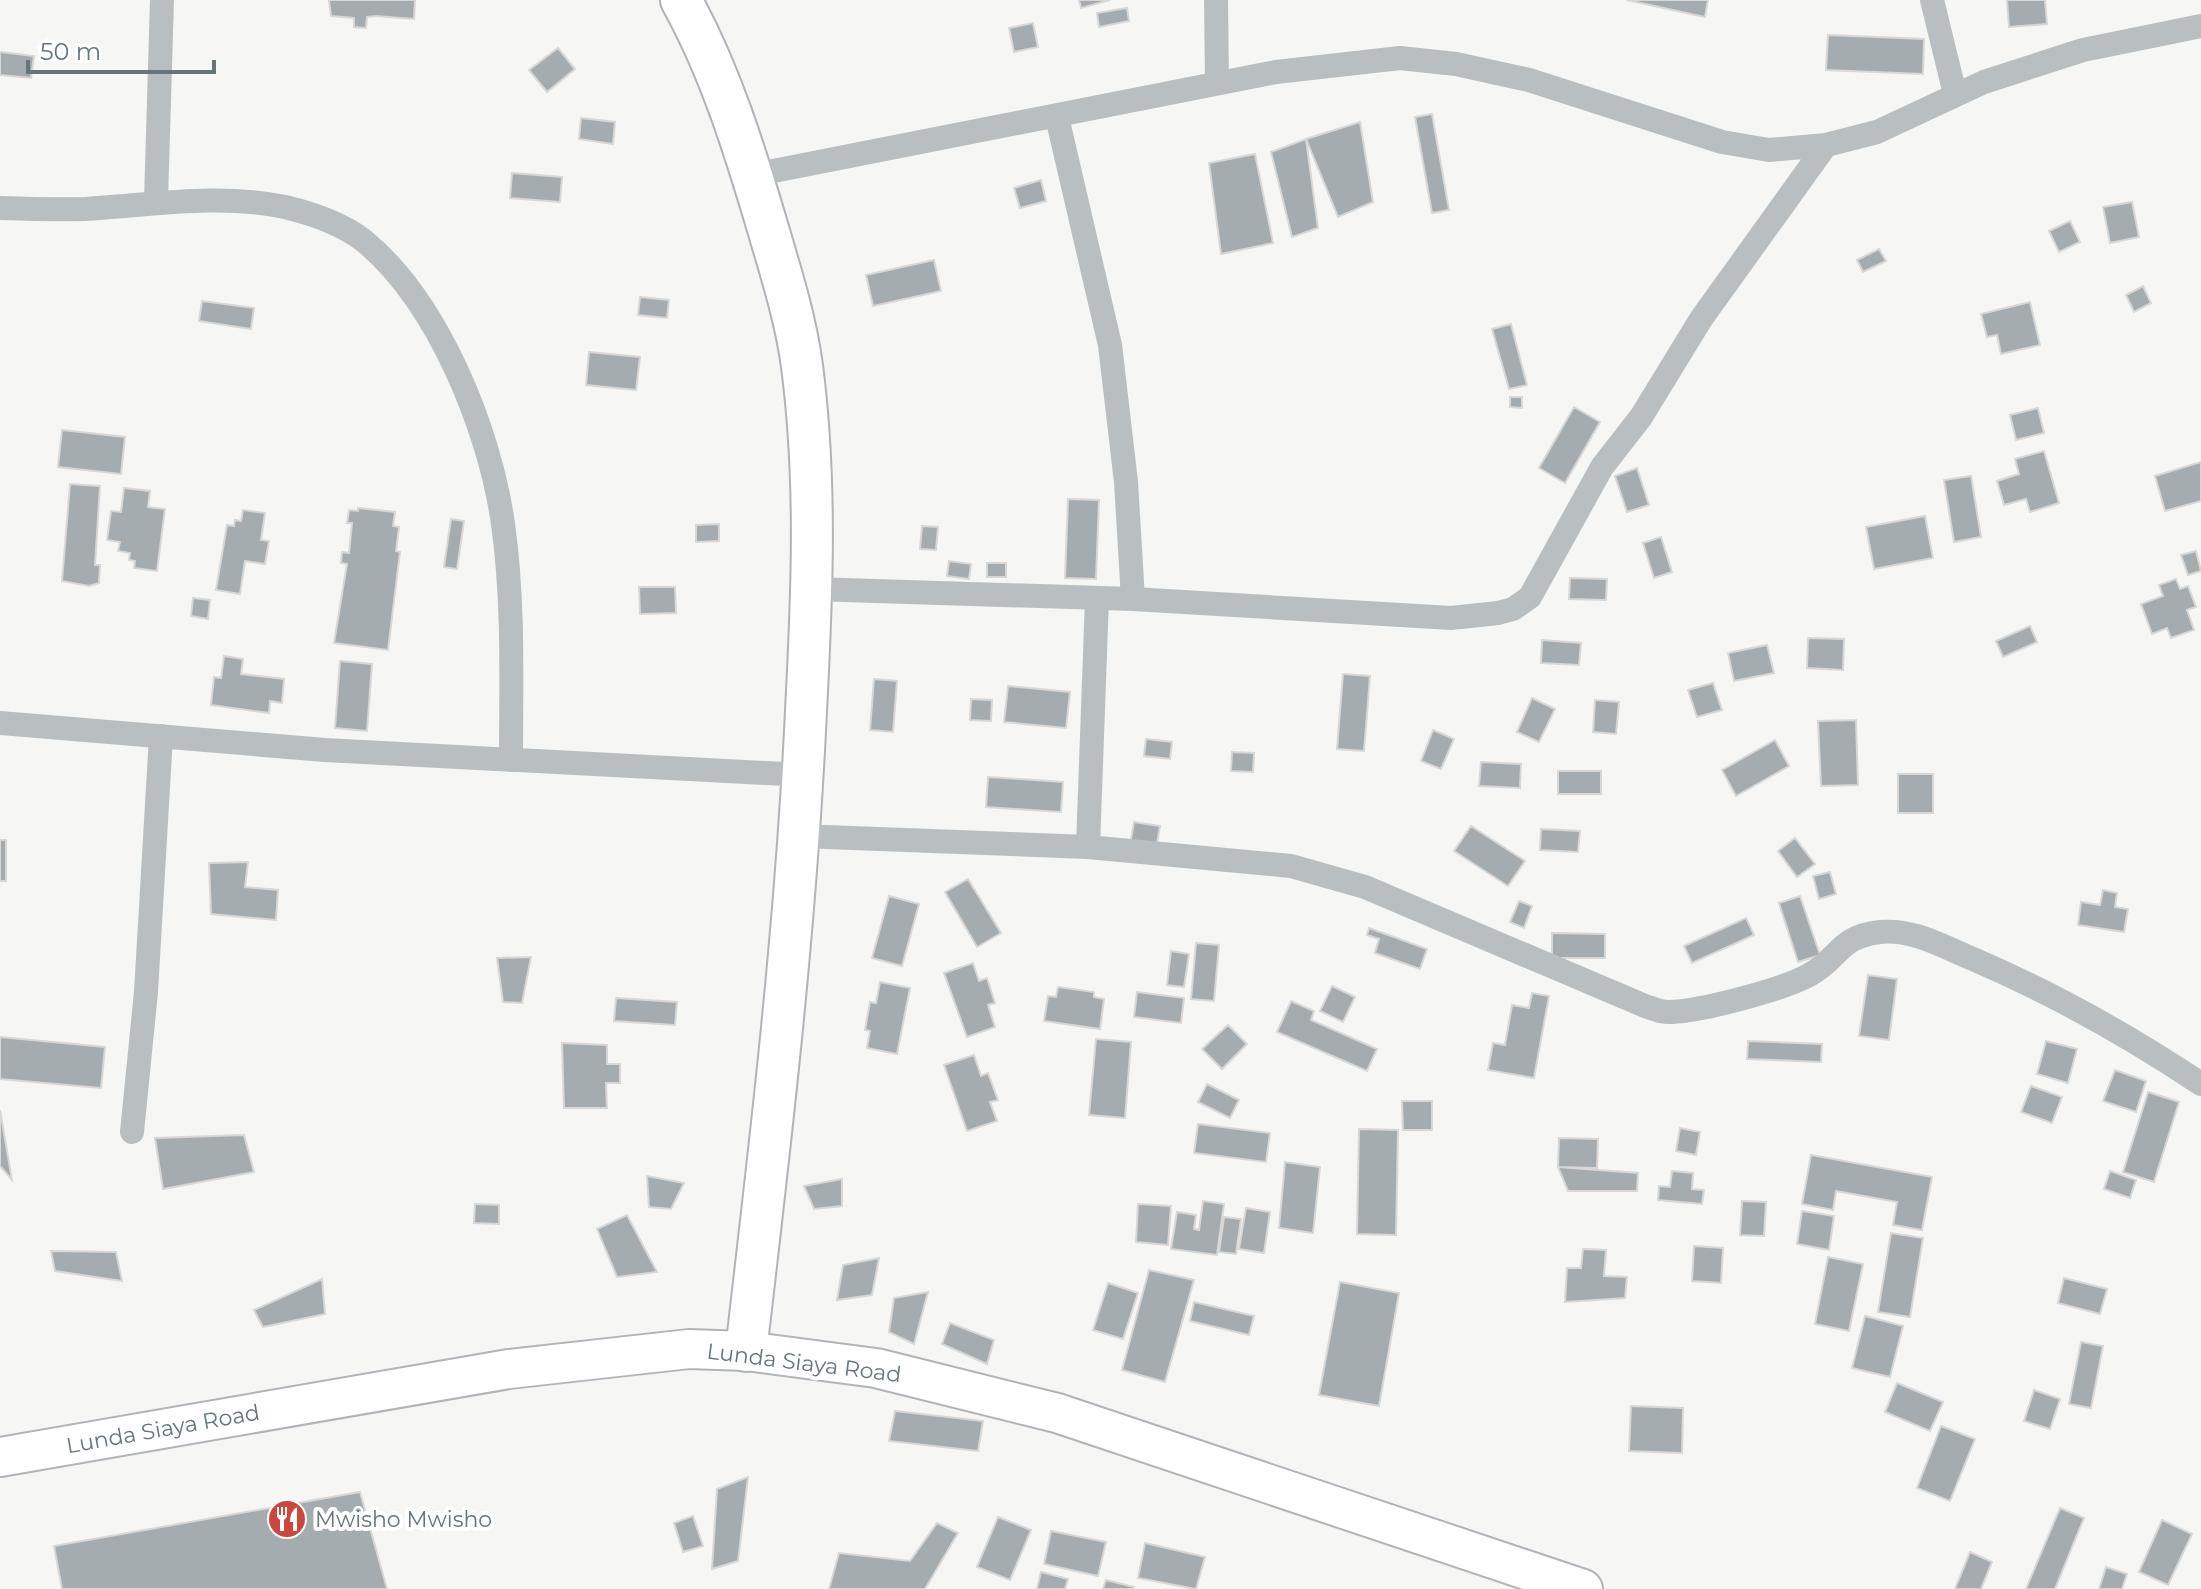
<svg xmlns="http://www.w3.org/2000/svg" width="2201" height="1589" viewBox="0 0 2201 1589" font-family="Montserrat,sans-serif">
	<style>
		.building { fill: #a4acaf; stroke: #d8d7d6; stroke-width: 2 }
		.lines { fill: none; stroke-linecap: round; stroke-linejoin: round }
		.primary-casing { stroke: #b0b5b7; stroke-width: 42 }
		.trunk-casing { stroke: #b0b4b6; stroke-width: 44 }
		.minor { stroke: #b9bfc1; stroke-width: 24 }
		.primary { stroke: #fff; stroke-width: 38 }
		.trunk { stroke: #fff; stroke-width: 40 }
		.labels { text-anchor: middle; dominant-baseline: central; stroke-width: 8; stroke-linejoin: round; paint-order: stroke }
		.street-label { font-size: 22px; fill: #65757a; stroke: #fff }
		.poi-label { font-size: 22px; fill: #65757a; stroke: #fff; text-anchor: start }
	</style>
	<rect width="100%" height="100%" fill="#f6f6f4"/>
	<path class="building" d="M329 0H415L414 19 376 16 367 17 366 28 354 27V18L331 16Z
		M1079 0H1110L1081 8Z
		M1627 0H1708L1705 17Z
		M2007 0H2045L2047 24 2009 27Z
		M1127 8 1129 21 1099 27 1097 13Z
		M1033 23 1038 47 1014 52 1009 28Z
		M1828 35 1924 39 1923 74 1826 70Z
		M558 48 575 69 547 92 529 70Z
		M0 52 34 56 31 78 0 75Z
		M1432 114 1449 210 1432 213 1415 117Z
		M581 118 615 122 613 144 579 139Z
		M1360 122 1373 202 1338 217 1306 139Z
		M1306 139 1318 228 1292 237 1271 152Z
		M1255 154 1273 243 1221 254 1209 163Z
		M512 173 562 177 560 202 510 198Z
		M1041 180 1046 201 1020 208 1014 188Z
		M2132 202 2139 237 2110 243 2103 207Z
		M2070 221 2080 242 2059 252 2049 231Z
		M1879 249 1886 261 1863 272 1857 260Z
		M934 260 941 291 873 306 866 275Z
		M2143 286 2151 303 2134 312 2126 295Z
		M640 297 669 300 667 318 638 315Z
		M202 301 254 308 251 329 199 321Z
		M2030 302 2040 345 2001 354 1997 335 1987 337 1981 314Z
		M1511 324 1527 385 1509 389 1492 329Z
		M589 352 640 357 636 390 586 385Z
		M1510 397H1522V408L1510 407Z
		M1574 407 1600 422 1565 483 1539 468Z
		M2038 408 2044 433 2016 440 2010 415Z
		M62 430 125 437 121 474 58 467Z
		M2044 451 2059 503 2030 512 2026 499 2004 505 1997 481 2019 474 2015 459Z
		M2201 462V501L2165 511 2155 476Z
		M1637 468 1649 505 1627 512 1615 476Z
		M1971 476 1981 537 1954 542 1944 480Z
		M70 484 100 486 95 565H100L99 583 89 586 62 581Z
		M124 488 150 491 148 507 165 509 157 571 134 568 135 561 129 560 130 553 118 551 120 542 107 540 111 511 121 512Z
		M1068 499 1099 500 1096 579 1065 578Z
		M358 508 395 512 393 526 399 527 396 551 400 552 388 650 334 643 347 564 341 563 342 552 349 553 352 523H347L349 510 358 511Z
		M243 510 265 513 261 540 269 541 265 564 245 561 240 594 216 590 227 525 234 526 235 520 241 521Z
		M1925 516 1933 558 1874 569 1866 527Z
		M451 519 464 521 457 569 444 567Z
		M719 524V541L696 542V525Z
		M922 526 938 527 936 550 920 549Z
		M1661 537 1672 572 1654 578 1643 543Z
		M2196 551 2201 571 2188 575 2181 555Z
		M949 561 971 564 969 579 947 576Z
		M987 563H1006V577H987Z
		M1570 578 1607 579 1606 600 1569 599Z
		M2176 579 2180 589 2188 586 2196 607 2187 610 2194 630 2171 638 2167 628 2152 634 2141 604 2163 596 2159 585Z
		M639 587H675L676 613 640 614Z
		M193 598 210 600 208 619 191 616Z
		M2030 626 2037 642 2003 657 1996 641Z
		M1808 638 1844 639 1843 670 1807 668Z
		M1542 640 1581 643 1579 665 1541 663Z
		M1767 645 1774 673 1734 681 1728 653Z
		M224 656 243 659 241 674 284 679 282 703 270 701 269 713 211 705 214 677 221 678Z
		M340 661 372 664 367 731 335 728Z
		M1343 674 1370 676 1364 751 1337 749Z
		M874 679 897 681 893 732 870 730Z
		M1713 683 1722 710 1697 717 1688 690Z
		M1008 686 1070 692 1066 728 1004 722Z
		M1532 698 1555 709 1539 742 1517 732Z
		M971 699 992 700 991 721 970 720Z
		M1595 700 1619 702 1616 734 1593 732Z
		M1856 720 1858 785 1821 786 1818 721Z
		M1433 730 1454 739 1441 769 1421 761Z
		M1146 739 1172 742 1170 759 1144 756Z
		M1775 740 1789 766 1736 796 1722 770Z
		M1232 752 1254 753 1253 772 1231 771Z
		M1481 762 1521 764 1520 788 1479 786Z
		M1558 771H1601V794H1558Z
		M1898 774H1933V813H1898Z
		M988 777 1063 782 1061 812 986 807Z
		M1134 822 1160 826 1156 849 1130 845Z
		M1471 826 1525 861 1508 886 1454 851Z
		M1541 829 1580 831 1578 852 1540 850Z
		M1795 838 1815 864 1797 877 1778 851Z
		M0 840H6V881H0Z
		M248 862 245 887 278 890 276 920 211 914 209 863Z
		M1830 872 1836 894 1819 899 1813 876Z
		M968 879 1001 933 977 947 945 892Z
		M2103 890 2117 893 2115 907 2128 909 2124 932 2078 925 2081 902 2100 905Z
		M889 896 919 904 902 966 872 958Z
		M1800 896 1820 955 1798 962 1779 903Z
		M1519 901 1532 906 1524 928 1510 922Z
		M1746 918 1754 935 1692 963 1684 946Z
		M1369 928 1427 949 1420 969 1375 953 1379 939 1367 935Z
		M1552 933 1605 934V958H1552Z
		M1196 943 1219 945 1214 1001 1191 999Z
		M1171 951 1189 954 1184 987 1167 985Z
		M531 957 522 1003 503 1002 497 958Z
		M973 963 979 981 987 978 995 1003 988 1005 995 1027 967 1037 944 973Z
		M1868 975 1897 979 1889 1040 1859 1036Z
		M880 982 910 988 897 1054 867 1048 870 1031 865 1030 870 1002 876 1003Z
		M1332 986 1355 997 1343 1022 1320 1011Z
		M1058 987 1094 992V997L1104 999 1100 1029 1044 1021 1048 996 1056 997Z
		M1137 992 1184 998 1181 1023 1134 1017Z
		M1532 993 1549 996 1534 1078 1488 1070 1493 1043 1505 1045 1512 1005 1529 1008Z
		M616 998 677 1002 675 1025 614 1021Z
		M1291 1001 1314 1011 1311 1020 1377 1049 1367 1071 1277 1032Z
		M1228 1025 1247 1044 1222 1069 1202 1049Z
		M0 1037 105 1047 101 1088 0 1079Z
		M1096 1039 1131 1042 1125 1118 1089 1115Z
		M1748 1041 1822 1044 1821 1062 1747 1059Z
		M2046 1041 2077 1049 2068 1083 2037 1074Z
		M562 1043 607 1045V1064H620V1083H606L607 1108H564Z
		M974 1055 981 1076 988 1073 998 1100 990 1102 997 1121 967 1131 944 1065Z
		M2115 1070 2146 1081 2136 1112 2103 1101Z
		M1207 1084 1239 1100 1230 1118 1198 1102Z
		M2031 1086 2062 1097 2052 1123 2021 1112Z
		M2148 1092 2179 1102 2154 1182 2123 1172Z
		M1402 1101H1432V1130H1403Z
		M0 1110 12 1180 0 1166Z
		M1198 1124 1270 1133 1266 1162 1194 1153Z
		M1680 1128 1700 1132 1696 1155 1676 1151Z
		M1359 1129 1398 1130 1396 1235 1357 1234Z
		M244 1135 254 1172 163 1189 155 1138Z
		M1559 1138 1598 1139 1597 1168 1558 1167Z
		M1811 1155 1932 1177 1922 1230 1893 1225 1897 1202 1836 1191 1833 1210 1802 1204Z
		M1285 1162 1320 1167 1313 1233 1279 1228Z
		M1558 1167 1638 1173 1637 1191H1568Z
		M1672 1171 1693 1173 1692 1189 1704 1190 1702 1204 1658 1200 1659 1186 1670 1187Z
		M2110 1171 2136 1180 2130 1198 2104 1189Z
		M647 1176 684 1183 671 1209 649 1207Z
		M842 1179V1206L814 1209 804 1186Z
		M1203 1201 1224 1204 1217 1255 1171 1249 1177 1212 1196 1215 1194 1229 1199 1230Z
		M1742 1201 1766 1202 1764 1236 1740 1235Z
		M475 1204 499 1205V1224L474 1223Z
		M1138 1204 1171 1206 1168 1245 1136 1242Z
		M1246 1208 1270 1212 1264 1253 1239 1249Z
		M1802 1211 1834 1216 1829 1250 1797 1244Z
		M627 1215 657 1272 617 1277 597 1229Z
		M1224 1217 1241 1219 1236 1254 1219 1252Z
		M1891 1233 1923 1238 1910 1317 1878 1312Z
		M1694 1246 1723 1248 1721 1283 1692 1281Z
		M1583 1249 1606 1250 1604 1276 1627 1277 1625 1298 1565 1302 1567 1268H1581Z
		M51 1251 116 1252 122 1281 55 1271Z
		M1828 1257 1863 1264 1849 1331 1815 1324Z
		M879 1258 872 1295 837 1300 843 1265Z
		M1149 1270 1194 1280 1165 1382 1122 1370Z
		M2064 1278 2107 1289 2100 1314 2058 1303Z
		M322 1279 325 1314 263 1327 254 1310Z
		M1340 1282 1399 1293 1379 1406 1319 1395Z
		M1108 1283 1138 1293 1123 1339 1093 1330Z
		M928 1292 914 1344 889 1332 894 1298Z
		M1194 1302 1254 1316 1249 1335 1190 1321Z
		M1865 1316 1903 1326 1890 1377 1852 1368Z
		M950 1323 994 1340 987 1364 942 1344Z
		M2081 1342 2103 1346 2091 1408 2069 1404Z
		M1897 1383 1943 1402 1930 1431 1885 1412Z
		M2034 1390 2060 1399 2050 1429 2024 1421Z
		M1631 1406 1683 1408 1682 1453 1629 1451Z
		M895 1411 983 1421 978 1451 889 1441Z
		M1941 1426 1975 1439 1950 1501 1917 1488Z
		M748 1477 738 1561 712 1569 717 1489Z
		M360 1492 387 1589H62L54 1546Z
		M2060 1508 2084 1518 2055 1589H2026Z
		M693 1516 703 1546 683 1552 674 1523Z
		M998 1517 1031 1530 1010 1580 977 1567Z
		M2162 1520 2192 1534 2168 1585 2139 1572Z
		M937 1523 958 1533 925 1589H829L839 1553 910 1561Z
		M1051 1531 1106 1542 1098 1576 1044 1564Z
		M1145 1543 1205 1557 1196 1589 1138 1578Z
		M1970 1552 1992 1562 1981 1589H1955Z
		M2106 1567 2127 1574 2122 1589H2099Z
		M1041 1572 1068 1579 1065 1589H1037Z
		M1106 1580 1134 1587 1133 1589H1103Z"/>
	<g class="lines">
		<defs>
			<path id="primary" d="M0 1457 509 1369 689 1349 746 1351 876 1368 1057 1413 1583 1589"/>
			<path id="trunk" d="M681 0C721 72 746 154 769 232 782 276 796 321 802 366 817 481 812 596 806 711 796 926 771 1138 746 1351"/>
		</defs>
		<use href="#primary" class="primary-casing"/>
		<use href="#trunk" class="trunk-casing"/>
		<path class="minor" d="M1216 0 1217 82
			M1932 0 1955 94
			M1057 117 1110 345 1126 482 1133 599
			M753 175 1276 72 1400 58 1456 64 1529 80 1722 142 1769 150 1826 145 1877 132 1984 82 2083 50 2201 26
			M156 201 162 0
			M0 208C28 209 57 210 85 209 152 205 218 193 285 207 310 213 342 224 363 240 438 301 490 430 503 524 514 602 511 682 511 760
			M812 589 1133 599 1451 618 1498 613 1513 609 1530 597 1602 467 1641 417 1701 319 1826 145
			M0 723 325 750 803 775
			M799 836 1088 847 1291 866 1365 887 1645 1006C1652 1008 1660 1012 1668 1012 1698 1012 1782 990 1809 975 1840 959 1837 937 1880 932 1911 929 1938 944 1966 956 2049 991 2126 1034 2201 1084
			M1088 847 1097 598
			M132 1132 146 992 161 736"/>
		<use href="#primary" class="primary"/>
		<use href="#trunk" class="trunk"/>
	</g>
	<defs>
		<symbol id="restaurant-disc" viewBox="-11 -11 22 22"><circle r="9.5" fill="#cc463e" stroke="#fff"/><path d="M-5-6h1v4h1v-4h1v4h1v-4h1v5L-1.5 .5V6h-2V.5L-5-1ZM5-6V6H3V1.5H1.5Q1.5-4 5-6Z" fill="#fff"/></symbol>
	</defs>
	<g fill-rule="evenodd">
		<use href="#restaurant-disc" x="265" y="1497" width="44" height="44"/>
	</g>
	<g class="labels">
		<g class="street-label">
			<text transform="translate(804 1363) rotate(7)">Lunda Siaya Road</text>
			<text transform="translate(163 1429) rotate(-10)">Lunda Siaya Road</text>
		</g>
		<g class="poi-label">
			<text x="315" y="1519">Mwisho Mwisho</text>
		</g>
	</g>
	<path d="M28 60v12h186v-12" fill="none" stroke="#65757a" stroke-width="4"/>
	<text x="40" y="60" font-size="24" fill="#65757a" stroke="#ffffff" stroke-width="6" paint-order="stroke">50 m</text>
</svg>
